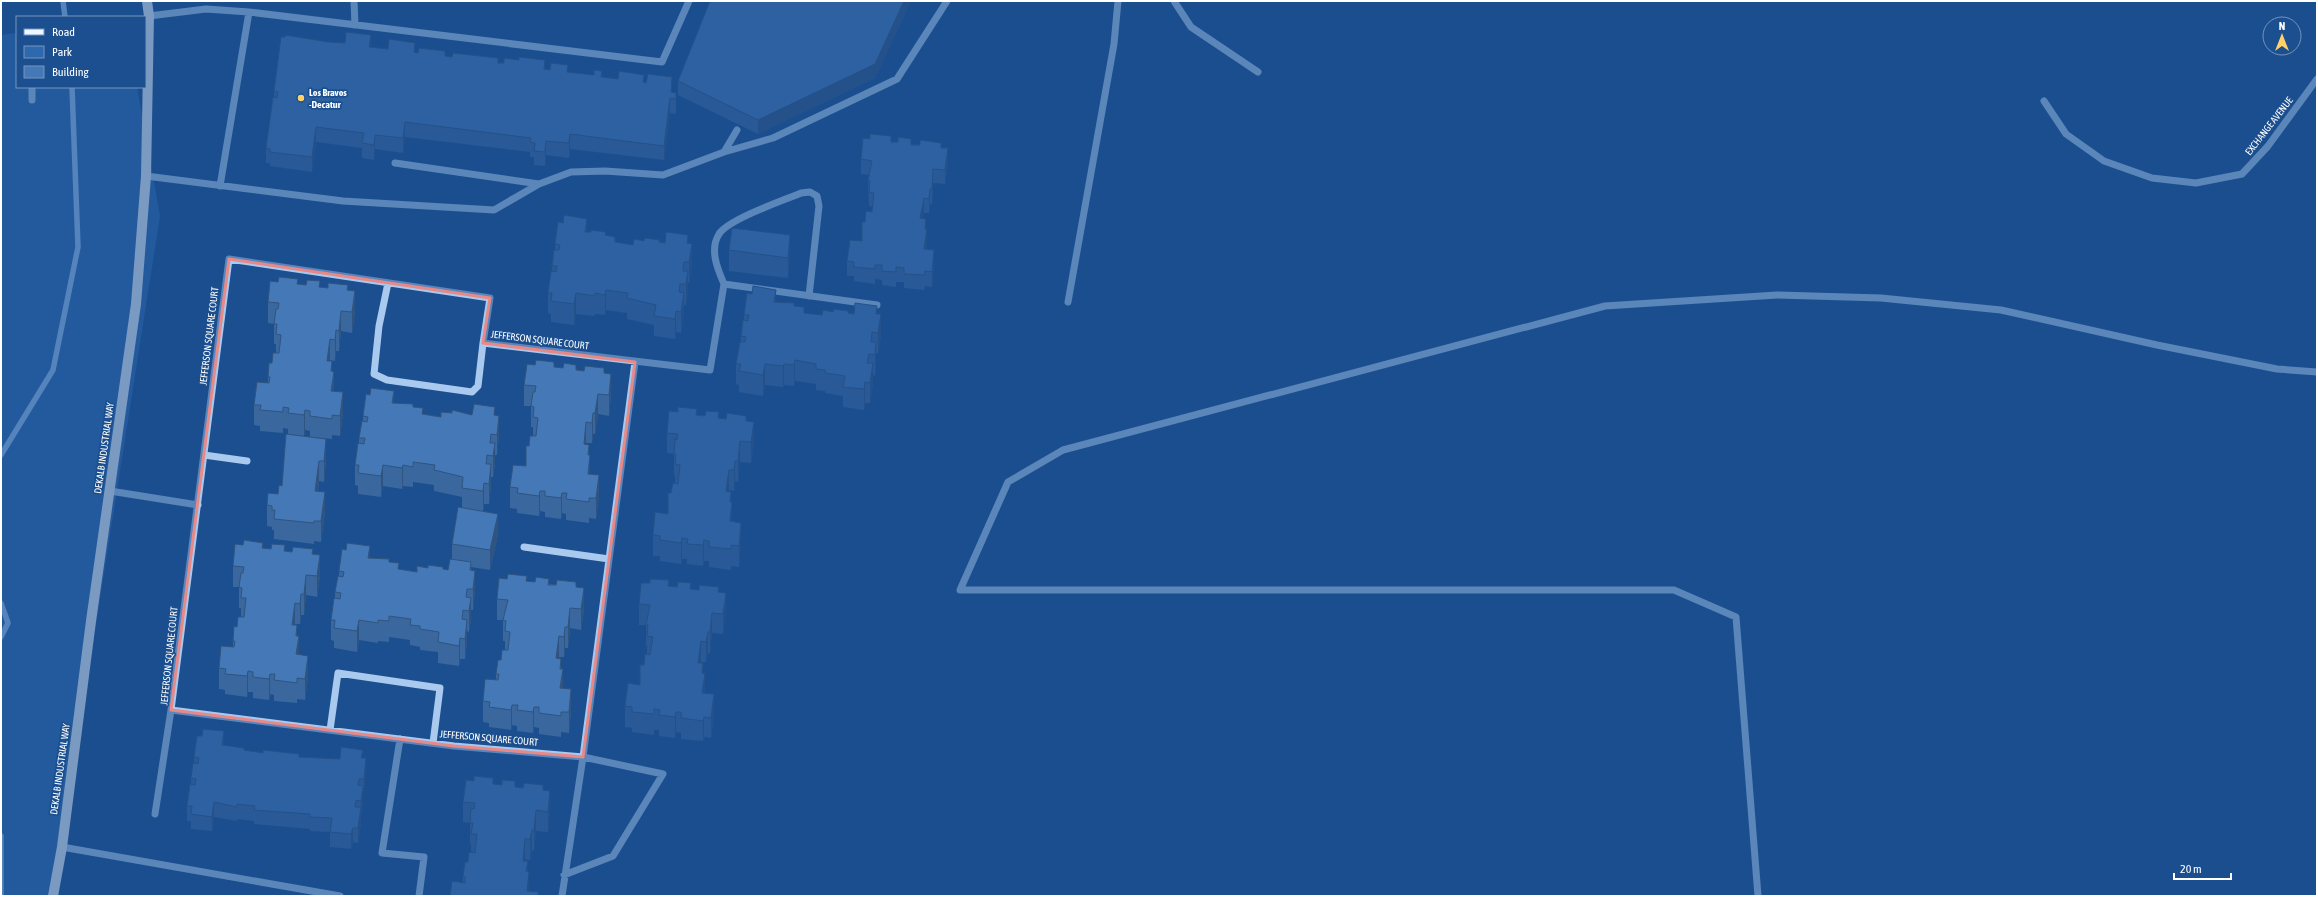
<svg xmlns="http://www.w3.org/2000/svg" width="2318" height="897" viewBox="0 0 2318 897" font-family="'Asap Condensed',sans-serif">
	<style>
		.green { fill: #2e69ad }
		.lines { fill: none; stroke-linecap: round; stroke-linejoin: round }
		.stream { stroke: #9cc4f0; stroke-width: 5.5 }
		.minor { stroke: #a9c9ee; stroke-width: 7 }
		.major { stroke: #f0f6ff; stroke-width: 10 }
		.wall { fill: #3a679d }
		.shaded-wall { fill: #305480 }
		.building { fill: #4478b7; stroke: #305480 }
		.marked { fill: none; stroke: #e88989; stroke-width: 3; stroke-linejoin: round }
		.poi-dot { fill: #ffd166; stroke: #1b4f8f; stroke-width: 1.5 }
		.labels { text-anchor: middle; dominant-baseline: central; stroke-width: 3.5; stroke-linejoin: round; paint-order: stroke }
		.poi-label { font-size: 10px; font-weight: bold; fill: #fff; stroke: #1b4f8f; text-anchor: start }
		.street-label { font-size: 10px; fill: #fff; stroke: #1b4f8f }
	</style>
	<rect width="100%" height="100%" fill="#1b4f8f"/>
	<path class="green" d="M17 33V87H137L160 216 65 822 57 896H1V35Z"/>
	<g class="lines">
		<path class="stream" d="M63 1 65 17
			M1 455 53 370 78 247 72 87
			M1 603 8 623 1 637
			M1 836V896"/>
		<path class="minor" d="M354 1 355 25
			M1174 1 1191 27 1258 72
			M149 16 206 9 249 12 662 62 689 1
			M32 87V100
			M2044 101 2066 134 2104 161 2152 178 2196 183 2242 174 2268 146 2317 79
			M724 152 773 138 897 79 947 1
			M395 163 539 184
			M146 176 343 201 494 210 539 184 571 172 605 171 663 175 724 152 737 130
			M220 186 249 12
			M388 283 379 326 374 374 387 380 472 392 478 386 483 343
			M724 284C718 270 709 250 719 234 729 219 782 201 801 193L810 192 817 196 819 206 809 296
			M1068 302 1114 44 1118 1
			M635 362 583 757 454 746 171 710 229 259 490 298 483 343 710 370 724 284 877 305
			M204 455 247 461
			M110 491 198 505
			M524 547 609 559
			M330 730 338 673 440 688 433 743
			M400 739 382 853 424 857 419 896
			M155 814 171 710
			M62 847 340 896
			M562 896 583 757 663 774 613 856 564 875
			M1758 896 1736 617 1674 590H960L1008 482 1063 450 1605 306 1777 295 1881 298 2001 310 2157 345 2277 369 2317 372"/>
		<path class="major" d="M53 896 62 847 91 621 136 304 146 176 149 16 147 1"/>
	</g>
	<path class="wall" d="M710 1H911L875 78 758 134 678 95V81Z
		M328 42 371 47 498 63 644 82 672 92 676 93V114L670 113 664 160 570 149 569 158 546 155 545 166 534 165V157H530V152L405 137 403 153 375 149 374 160 362 158V148L316 142 312 172 270 166V163H266V148L274 97V91Z
		M891 142 941 148 948 163 945 184 933 183 932 204H930L929 213H924L923 218 926 229 927 244 926 250 934 265 932 287 925 286 924 290 904 288V282H896V287L882 285V280L875 279V284L854 281V276H847V261L862 241 865 222 872 212V207L869 206 868 181 869 175 861 174V159Z
		M587 232 606 235 615 242 633 245 660 242 665 243H688L692 264 689 283H688V292L686 305H684V313L681 333 676 332 675 339 654 336V325L627 319V313L606 310 605 315 595 314V316L576 314 574 325 551 322V314L548 313V293L552 271V266L555 250V244Z
		M729 250 790 255 788 278 729 271Z
		M298 284 348 291 355 312 352 333 341 331 339 351H336L335 361 330 360 332 372 334 391 343 413 340 436 332 435V439L310 437V431L305 430 304 436 288 434V429L283 428V433L260 431V426L254 425V405L268 383V377L276 353V344H274V324L268 323V302Z
		M776 302 794 306 804 313 822 315 848 313 854 314H877L881 335 878 354 876 353V363L875 376 873 375V384L870 403H865L864 410 843 407V396L825 393V391L816 390V384L795 381 794 386 784 385 783 387 765 385 763 396 739 392V385L736 384V364L741 342V336L744 320V315Z
		M554 367 604 373 611 395 609 416 598 414 595 434H593L592 443H586L589 455 590 474 599 496 596 519 589 518V523L566 520V514L562 513 561 519 545 517V512L540 511 539 516 517 513V509L510 508V487L526 466 529 446 533 436V427H531V406H524V385Z
		M394 403 413 407 423 414 441 417 472 415H495L499 436 497 455H495V464L493 477H491V485L489 504H484L483 511 498 534 490 570 471 567 475 591 473 610H471V619L469 632 467 631V640L465 659H460L459 666 438 663V652L420 650V647L410 645V640L389 637V642L378 641V643L359 640 357 652 334 648V641L331 640V620L335 598V592L339 576V571L370 558 389 562 399 569 417 572 443 569 448 570 452 559V544L462 508V497L434 491V485L413 482V487L403 486 402 489 383 486 381 497 358 494V486L355 485V465L359 443V438L363 421V416Z
		M697 415 746 421 754 442 751 463 740 462 738 482 735 481 734 491 729 490 731 502 732 522 741 543 739 567 731 566V570L709 567V561H704L703 566 687 564V559H682L681 564 660 561V556H653V535L668 514 671 493 675 483V475H674V454L667 453V433Z
		M286 434 326 460 324 482 319 481 318 491 325 512 321 542 314 541V544L274 539V530H272V527L267 526V505L278 494 282 486Z
		M263 548 313 554 320 576 317 597 306 595 304 615H301L300 624H295L297 636 299 655 308 677 305 700 297 699V703L274 701V695L270 694 269 700 253 698V692H248L247 697 225 694V690L219 689V668L233 647V641L241 617V608H239V587H233V566Z
		M527 581 576 587 584 609 581 630 570 628 568 648H565L564 657H559L561 669 563 688 571 710 569 733 561 732V737L539 734V728L534 727 533 733 517 731V726L512 725 511 730 489 727V723L483 722V701L496 680V674L505 650V641H503V620H497V599Z
		M669 586 719 592 726 614 723 634 712 633 710 653H708L706 662H701L703 674 705 693 714 715 711 738 704 737 703 741 681 739V733L676 732 675 738 659 736V730H654V735L632 732V728L625 727V706L640 685 644 665 647 655V646H646V625H639V604Z
		M202 736 224 745 244 750 299 757 340 759 363 758 366 772 363 793V801L361 815V822L358 843 353 842 351 849 330 847V832L310 831V829L254 824V821L237 819V821L214 817 212 831 191 829V821H187V806L191 784V778L194 763V757Z
		M493 784 543 790 550 812 548 832 536 831 534 851 532 850 530 860 525 859V861L528 871 529 891 538 896 463 882V876L471 853V844H470V823L463 822V802Z"/>
	<path class="shaded-wall" d="M904 1H911L875 78 758 134V120Z
		M371 35V49L369 47Z
		M672 77V98L671 92Z
		M670 98V113L664 160V146Z
		M405 122V137L403 153V138Z
		M316 127V142L312 172V157Z
		M570 134V149L569 158V143Z
		M375 135V149L374 160V145Z
		M546 141V155L545 166V152Z
		M948 148V163L945 184V170Z
		M933 169V183L932 204V189Z
		M930 189V204L929 213V199Z
		M924 198V213L920 233V218Z
		M587 219V240L585 232Z
		M926 219V233L927 229V244L924 264 925 229Z
		M790 235V255L788 278V258Z
		M692 244V264L689 283V262Z
		M934 250V265L932 287V272Z
		M688 271V292L686 305V284Z
		M606 290V310L605 315V295Z
		M776 290V310L774 302Z
		M355 291V312L352 333V312Z
		M576 293V314L574 325V304Z
		M684 293V313L681 333V312Z
		M341 311V331L339 351V331Z
		M676 311V332L675 339V319Z
		M881 314V335L878 354V333Z
		M336 330V351L335 361V340Z
		M330 339V360L327 381V361Z
		M876 342V363L875 376V355Z
		M795 360V381L794 386V365Z
		M873 363V384L870 403V383Z
		M765 364V385L763 396V375Z
		M784 364V385L783 387V366Z
		M334 372V393L331 391Z
		M611 374V395L609 416V395Z
		M865 382V403L864 410V389Z
		M394 391V411L392 403Z
		M343 392V413L340 436V416Z
		M598 394V414L595 434V413Z
		M305 410V430L304 436V415Z
		M593 413V434L592 443V423Z
		M499 416V436L497 455V435Z
		M586 422V443L584 465V444Z
		M754 422V442L751 463V442Z
		M326 439V460L324 482V461Z
		M740 441V462L738 482V461Z
		M495 443V464L493 477V456Z
		M590 455V476L588 474Z
		M319 461V481L315 511V491Z
		M735 461V481L734 491V470Z
		M491 464V485L489 504V484Z
		M383 465V486L381 497V476Z
		M403 465V486L402 489V468Z
		M729 470V490L726 512V491Z
		M599 475V496L596 519V498Z
		M484 483V504L483 511V491Z
		M540 491V511L539 516V496Z
		M325 492V512L321 542V521Z
		M562 493V513L561 519V498Z
		M732 502V523L730 521Z
		M498 514V534L490 570V550Z
		M741 523V543L739 567V546Z
		M682 538V559L681 564V543Z
		M704 540V561L703 566V545Z
		M370 546V566L368 558Z
		M320 555V576L317 597V576Z
		M475 571V591L473 610V589Z
		M306 575V595L304 615V594Z
		M584 588V609L581 630V609Z
		M726 593V614L723 634V614Z
		M301 594V615L300 624V604Z
		M471 598V619L469 632V611Z
		M295 603V624L292 645V625Z
		M570 608V628L568 648V627Z
		M712 613V633L710 653V632Z
		M359 620V640L357 652V631Z
		M467 620V640L465 659V639Z
		M565 627V648L564 657V637Z
		M708 632V653L706 662V642Z
		M299 636V657L296 654Z
		M559 636V657L556 679V658Z
		M460 638V659L459 666V646Z
		M701 641V662L698 683V663Z
		M308 656V677L305 700V679Z
		M563 669V690L560 688Z
		M248 671V692L247 697V676Z
		M270 674V694L269 700V679Z
		M705 674V694L702 693Z
		M571 689V710L569 733V712Z
		M714 694V715L711 738V718Z
		M512 705V725L511 730V710Z
		M534 707V727L533 733V712Z
		M676 712V732L675 738V717Z
		M704 717V737L703 741V721Z
		M224 731V746L222 745Z
		M366 758V772L364 793V779Z
		M363 786V801L361 815V801Z
		M550 791V812L548 832V812Z
		M214 802V817L212 831V817Z
		M361 807V822L358 843V828Z
		M536 810V831L534 851V830Z
		M353 828V842L351 849V834Z
		M532 830V850L530 860V839Z
		M525 839V859L523 881V861Z
		M529 872V892L527 891Z"/>
	<path class="building" d="M710 1H904L875 64 758 120 678 81Z
		M346 32 371 35 369 47 388 49 389 39 415 43 414 52 418 53 419 48 445 51V56L452 57 453 53 498 58V63H504V58L519 60V57L545 60 544 69 550 70 551 63 568 65 567 72 594 75V70L602 71 601 77 618 79 619 71 644 75 643 82 646 83 648 74 672 77 671 92 676 93V99L670 98 664 146 570 134 569 143 546 141 545 152 534 151 535 143 530 142 531 138 405 122 403 138 375 135 374 145 362 143 364 133 316 127 312 157 270 152V149L266 148 273 97 277 98 278 92 274 91 281 37H285V35L328 42 345 43Z
		M870 134 891 136V142H898V137L911 139V145H920V140L941 143V148H948L945 170 933 169 932 189H930L929 199 924 198 920 218 926 219 925 229H927L924 249 934 250 932 272 925 271 924 275 904 274V268L896 267V272L882 271V265H875V269L854 267V262L847 261 850 240 862 241V222H865L866 211 872 212 874 193 869 192 870 181H868L872 161 861 159 863 138 870 139Z
		M564 215 587 219 585 232H591V230L606 232 605 235 615 237V242L633 245 634 239 644 241 645 238 660 240 659 242 665 243 666 232 688 235 687 243 692 244 689 262H684L683 271H688L686 284H680L679 292 684 293 681 312 676 311 675 319 654 316 656 305 627 298 628 293 606 290 605 295 595 293V296L576 293 574 304 551 301 552 293H548L551 271 556 272 557 266H552L554 250H559L560 245 555 244 558 222 563 223Z
		M732 228 790 235 788 258 729 250Z
		M279 277 298 279 297 284 306 285 307 280 320 281 319 287 328 288V283L348 285 347 290 355 291 352 312 341 311 339 331 336 330 335 340 330 339 327 361H332L331 371 334 372 331 391 343 392 340 416 332 415V419L310 416V411L305 410 304 415 288 413 289 408 283 407V412L260 410 261 405H254L257 382 269 383 270 377H268L269 363H272L273 353H279L281 335 276 334 277 324H274L276 309H278L279 303 268 302 270 281 278 282Z
		M753 286 776 290 774 302 794 303V306L804 307V313L822 315 823 310 833 312 834 309 848 311V313L854 314 855 303 877 306 876 314H881L878 333 872 332 871 342H876L875 355 869 354 867 363H873L870 383 865 382 864 389 843 387 845 376 825 373V370L816 369V364L795 360 794 365 784 364 783 366 765 364 763 375 739 371 741 364H736L740 342H745L746 337 741 336 743 320 748 321 749 315H744L747 293 752 294Z
		M536 360 554 362V367L563 368 564 363 576 365V370L584 371 585 366 604 368V373L611 374 609 395 598 394 595 413H593L592 423 586 422 584 444 589 445 588 455H590L588 474 599 475 596 498H589V502L566 499 567 493H562L561 498 545 496V491H540L539 496 517 493 518 488 510 487 513 465 526 466V446H529L530 436H536L538 418 533 417 534 407 531 406 533 392H535L536 386 524 385 527 364 535 365Z
		M371 388 394 391 392 403 413 404V407L423 408 422 414 441 417V412L452 413V410L472 415 474 404 495 407 494 415 499 416 497 435 491 434 490 443H495L493 456 487 455 486 464H491L489 484 484 483 483 491 462 488 463 477 434 470 435 465 413 462V467L403 465 402 468 383 465 381 476 358 473 359 465H355L358 443 364 444 365 438H359L362 421 367 422 368 417 363 416 366 394 370 395Z
		M678 407 697 409 696 415 705 416 706 411 719 412 718 418 726 419 727 413 746 416V421L754 422 751 442 740 441 738 461H735L734 470H729L726 491 731 492 730 502H732L730 521 741 523 739 546 731 545V549L709 547V541L704 540 703 545 687 544 688 539 682 538 681 543 660 540V536L653 535 655 512 668 514V493H671L673 483 678 484 680 465 675 464 676 454H674L675 439 677 440 678 434 667 433 669 411 678 412Z
		M286 434 326 439 324 461H319L315 491 325 492 321 521H314V523L274 519 275 510H272V506L267 505 268 493 278 494 279 485 282 486Z
		M458 507 498 514 490 550 452 544Z
		M244 540 263 543 262 548 271 549 272 544 285 545 284 551 292 552 293 547 313 549 312 554 320 555 317 576 306 575 304 594H301L300 604 295 603 292 625H297L296 636H299L296 654 308 656 305 679 297 678V683L274 680 275 674H270L269 679 253 677V672L248 671 247 676 225 674 226 669 219 668 221 646 234 647 235 641H233L234 626 237 627 238 617H244L246 598H241L242 588 239 587 241 573H243L244 567 233 566 235 544 243 545Z
		M347 543 370 546 368 558 389 559V562L399 563 398 569 417 572V566L428 568V565L443 567V569L448 570 450 559 471 562 470 570 475 571 473 589H467L466 597 471 598 469 611 463 610 462 619 467 620 465 639 460 638 459 646 438 642 439 632 420 629V626L410 625 411 619 389 616V621L378 620V623L359 620 357 631 334 628 335 620H331L334 598 340 599 341 593 335 592 338 576 343 577 344 572 339 571 342 549 346 550Z
		M508 574 527 576 526 581 535 582 536 577 549 579 548 585H556L557 580 576 582V587L584 588 581 609 570 608 568 627H565L564 637 559 636 556 658 561 659 560 669H563L560 688 571 689 569 712H561V716L539 713V707H534L533 712 517 710 518 705H512L511 710 489 707 490 702 483 701 485 679 498 680 499 674H496L498 660H501L502 650H508L510 632 505 631 506 621 503 620 508 600 497 599 499 578 507 579Z
		M650 579 669 580 668 586 677 587 678 582 691 583 690 589 699 590V585L719 587 718 592 726 593 723 614 712 613 710 632H708L706 642 701 641 698 663H703L702 673 705 674 702 693 714 694 711 718 704 717 703 721 681 718V712H676L675 717 659 715 660 710 654 709V714L632 712V707L625 706 628 683 640 685V665H644L645 654 650 655 653 637 647 636 648 625H646L650 605 639 604 641 583H650Z
		M203 729 224 731 222 745 244 748V750L263 753V750L299 754V757L340 759 341 747 363 750 361 758H366L364 779H359L358 785 363 786 361 801 356 800 355 807H361L358 828H353L351 834 330 832 332 818 310 817V814L254 810 255 806 237 804V807L214 802 212 817 191 814 192 806H187L190 784 195 785 196 779 191 778 193 763 198 764 199 758 194 757 197 736H202Z
		M474 776 493 778V784L502 785V780L515 781V787L523 788 524 783 543 785V790L550 791 548 812 536 810 534 830H532L530 839H525L523 861H528L526 871 529 872 527 891 538 892V896H450L452 881 465 883V877L463 876 465 862H468L469 852 475 853 477 834H471L473 823H470L471 808 474 809 475 803 463 802 466 780 474 781Z"/>
	<path d="M0 0H2318V897H0ZM229 259 490 298 483 343 635 362 583 757 454 746 171 710Z" fill="#1b4f8f" fill-opacity=".55" fill-rule="evenodd"/>
	<path class="marked" d="M229 259 490 298 483 343 635 362 583 757 454 746 171 710Z"/>
	<circle class="poi-dot" cx="301" cy="98" r="4"/>
	<g class="labels">
		<g class="poi-label">
			<text x="309" y="92">Los Bravos<tspan x="309" dy="12">-Decatur</tspan></text>
		</g>
		<g class="street-label">
			<text transform="translate(2269 126) rotate(-52)">EXCHANGE AVENUE</text>
			<text transform="translate(209 336) rotate(-83)">JEFFERSON SQUARE COURT</text>
			<text transform="translate(540 340) rotate(7)">JEFFERSON SQUARE COURT</text>
			<text transform="translate(104 448) rotate(-82)">DEKALB INDUSTRIAL WAY</text>
			<text transform="translate(169 656) rotate(-84)">JEFFERSON SQUARE COURT</text>
			<text transform="translate(489 738) rotate(5)">JEFFERSON SQUARE COURT</text>
			<text transform="translate(60 769) rotate(-82)">DEKALB INDUSTRIAL WAY</text>
		</g>
	</g>
	<rect width="2318" height="897" fill="none" stroke="#ffffff" stroke-width="4"/>
	<rect x="16" y="16" width="130" height="72" fill="#1b4f8f" stroke="#7695bc"/>
	<rect x="24" y="29" width="20" height="6" fill="#f0f6ff" stroke="#7695bc"/>
	<text x="52" y="36" font-size="12" fill="#ffffff">Road</text>
	<rect x="24" y="46" width="20" height="12" fill="#2e69ad" stroke="#7695bc"/>
	<text x="52" y="56" font-size="12" fill="#ffffff">Park</text>
	<rect x="24" y="66" width="20" height="12" fill="#4478b7" stroke="#7695bc"/>
	<text x="52" y="76" font-size="12" fill="#ffffff">Building</text>
	<g transform="translate(2282 36)"><circle r="19" fill="#1b4f8f" stroke="#7695bc"/>
	<path d="M0-3L7 15L0 10L-7 15Z" fill="#ffd166"/>
	<text y="-6" font-size="11" font-weight="bold" text-anchor="middle" fill="#ffffff">N</text>
	</g>
	<path d="M2174 873v6h57v-6" fill="none" stroke="#ffffff" stroke-width="2"/>
	<text x="2180" y="873" font-size="12" fill="#ffffff" stroke="#1b4f8f" stroke-width="3" paint-order="stroke">20 m</text>
</svg>
